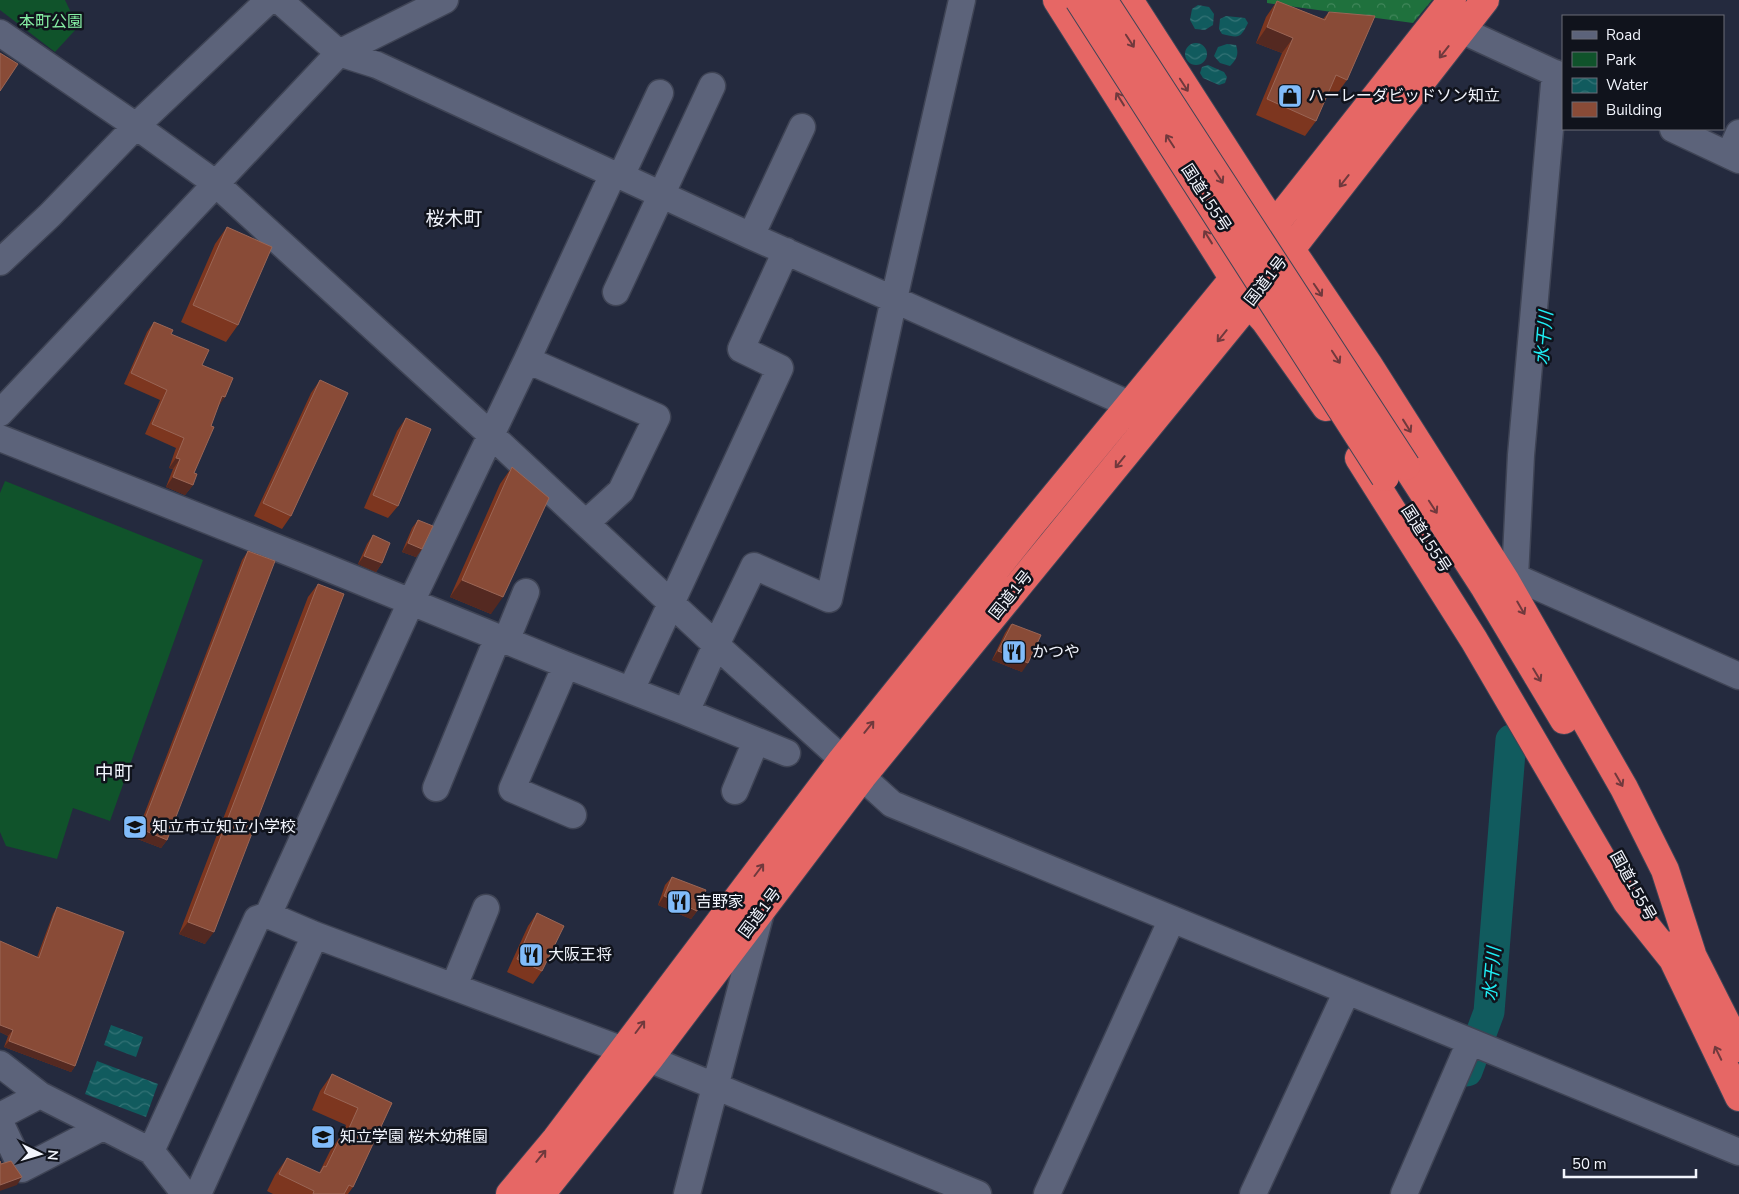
<svg xmlns="http://www.w3.org/2000/svg" width="1739" height="1194" viewBox="0 0 1739 1194" font-family="'Nunito Sans','Noto Sans JP',sans-serif">
	<style>
		.forest { fill: url(#forest-crowns) }
		.park { fill: #10532b }
		.water { fill: url(#water-waves) }
		.lines { fill: none; stroke-linecap: round; stroke-linejoin: round }
		.river { stroke: #115b5e; stroke-width: 31 }
		.minor-casing { stroke: #3f4455; stroke-width: 29 }
		.highway-casing { stroke: #3f4455; stroke-width: 30 }
		.minor { stroke: #5c637a; stroke-width: 26 }
		.highway { stroke: #e66765; stroke-width: 28 }
		.highway-bridge-casing { stroke: #3f4455; stroke-width: 30; stroke-linecap: butt }
		.highway-bridge { stroke: #e66765; stroke-width: 28 }
		.wall { fill: #7d361f }
		.shaded-wall { fill: #542921 }
		.building { fill: #894b37; stroke: #9a6656 }
		.oneway { stroke: #70393d }
		.labels { text-anchor: middle; dominant-baseline: central; stroke-width: 5; stroke-linejoin: round; paint-order: stroke }
		.park-label { font-size: 16px; fill: #85eda3; stroke: #10131c }
		.poi-label { font-size: 16px; fill: #f2f5fd; stroke: #10131c; text-anchor: start }
		.street-label { font-size: 16px; fill: #f2f5fd; stroke: #10131c }
		.water-label { font-size: 18px; font-style: italic; fill: #1fedf4; stroke: #10131c }
		.quarter-label { font-size: 19px; fill: #f2f5fd; stroke: #10131c }
	</style>
	<defs>
		<pattern id="forest-crowns" width="20" height="18" patternUnits="userSpaceOnUse" patternTransform="scale(1.25)"><rect width="20" height="18" fill="#1f713d"/><path d="M2 6a3 3 0 1 1 6 0M12 15a3 3 0 1 1 6 0" fill="none" stroke="#40865a"/></pattern>
		<pattern id="water-waves" width="16" height="10" patternUnits="userSpaceOnUse" patternTransform="scale(1.25)"><rect width="16" height="10" fill="#115b5e"/><path d="M0 5q4-4 8 0t8 0" fill="none" stroke="#347376"/></pattern>
	</defs>
	<rect width="100%" height="100%" fill="#242a3e"/>
	<path class="forest" d="M1267 0H1432L1413 23 1267 3Z"/>
	<path class="park" d="M0 0H65L78 27 55 52 0 10Z
		M5 481 203 560 110 821 73 808 57 859 6 846 0 832V493Z"/>
	<path class="water" d="M1198 5 1209 7 1214 14 1213 25 1205 30 1195 29 1190 20 1192 9Z
		M1226 16 1245 18 1248 23C1240 39 1239 38 1222 34L1219 29 1220 19Z
		M1185 54a11 11 0 1 1 22 0a11 11 0 1 1-22 0Z
		M1227 44 1236 45C1239 54 1237 59 1230 66L1220 63 1214 56 1218 47Z
		M1208 65 1224 72 1227 77 1225 83 1219 85 1203 78 1200 73 1202 67Z
		M111 1025 143 1037 136 1057 104 1045Z
		M97 1061 158 1084 146 1117 85 1094Z"/>
	<g class="lines">
		<path class="river" d="M1467 1071 1489 1012 1511 740"/>
		<defs>
			<path id="minor" d="M279 0 339 53 377 65 613 174 621 176 751 236 1131 405
				M1461 30 1563 77
				M0 33 136 126 215 183 490 434 716 645 892 804 1739 1152
				M1673 129 1739 160
				M1729 155 1739 133
				M621 176 660 93
				M751 236 802 127
				M0 262 50 215 136 126 269 0
				M616 292 712 86
				M527 360 657 417 621 491 586 523
				M0 413 339 53 445 0
				M0 438 308 560 566 665 686 712 716 645 754 566 829 599 894 299 962 0
				M1515 577 1521 455 1555 73
				M1505 580 1515 577 1739 676
				M506 641 526 592
				M566 665 512 789 573 815
				M631 690 780 368 741 349 786 251
				M686 712 787 753
				M436 788 498 637
				M735 791 756 741
				M268 915 315 935 623 1050
				M454 986 486 908
				M649 1059 978 1194
				M0 1064 40 1095 151 1151 257 919 268 915 411 602 527 360 613 174
				M0 1116 40 1095
				M0 1122 22 1169 103 1127
				M151 1151 185 1194
				M198 1194 315 935
				M687 1194 761 912
				M1047 1194 1172 919
				M1253 1194 1347 991
				M1404 1194 1470 1042"/>
			<path id="highway" d="M1057 0 1249 303 1265 321 1326 407
				M1129 0 1259 202 1368 364 1505 580 1624 788 1665 870 1692 954
				M1359 458 1474 640 1627 902 1675 962
				M1406 466 1485 588 1564 720
				M1683 937 1739 1048
				M1666 945 1739 1097
				M510 1194 556 1139 842 760 1031 525 1234 278 1274 225 1452 0
				M541 1194 649 1059 862 777 1249 303 1485 0"/>
		</defs>
		<use href="#minor" class="minor-casing"/>
		<use href="#highway" class="highway-casing"/>
		<use href="#minor" class="minor"/>
		<use href="#highway" class="highway"/>
		<defs>
			<path id="highway-bridge" d="M1079 0 1385 477
				M1103 0 1406 466"/>
		</defs>
		<use href="#highway-bridge" class="highway-bridge-casing"/>
		<use href="#highway-bridge" class="highway-bridge"/>
	</g>
	<path class="wall" d="M1277 1 1323 19 1329 12 1347 80 1336 95 1329 92 1316 121 1305 136 1256 115 1282 53 1256 43 1266 17Z
		M227 227 238 325 226 342 181 322 215 244Z
		M154 322 171 334 202 365 225 397 218 406 211 426 194 473 193 485 185 495 166 487 173 469 169 468 176 448 145 434 160 400 124 384 147 332Z
		M320 380 291 516 282 529 254 516 311 393Z
		M406 418 398 506 388 518 364 508 397 431Z
		M512 467 491 614 450 597 500 484Z
		M418 520 422 549 416 557 402 552 412 528Z
		M373 535 382 563 376 572 358 564 367 544Z
		M248 551 167 840 161 848 135 838 242 560Z
		M318 584 205 944 179 934 308 597Z
		M1011 624 1022 672 992 660 1005 633Z
		M672 877 697 911 691 919 658 905 665 885Z
		M57 907 75 1066 71 1072 4 1047 8 1036 0 1032V941L37 957 53 914Z
		M537 913 542 971 533 984 507 972 528 926Z
		M332 1074 392 1103 353 1187 348 1194H273L267 1191 275 1175 287 1158 319 1173 330 1151 342 1134 346 1125 312 1110 320 1091Z"/>
	<path class="shaded-wall" d="M1267 27 1293 38 1282 53 1256 43Z
		M222 396 225 397 218 407Z
		M176 458 180 459 173 469 169 468Z
		M173 477 193 485 185 495 166 487Z
		M408 543 422 549 416 557 402 552Z
		M364 556 382 563 376 572 358 564Z
		M462 580 503 597 491 614 450 597Z
		M998 651 1028 663 1022 672 992 660Z
		M141 829 167 840 161 848 135 838Z
		M664 896 697 911 691 919 658 905Z
		M188 922 214 932 205 944 179 934Z
		M0 1025 13 1030 8 1036 0 1032Z
		M9 1041 75 1066 71 1072 4 1047Z
		M22 1177 17 1185 0 1191V1185Z"/>
	<path class="building" d="M1277 1 1325 20 1329 12 1375 16 1347 80 1336 75 1316 121 1267 99 1293 38 1267 27Z
		M0 53 18 64 0 91Z
		M227 227 272 247 238 325 193 305Z
		M154 322 173 330 171 334 209 350 202 365 233 378 225 397 222 396 211 426 214 427 194 473 197 474 193 485 173 477 180 459 176 458 184 438 152 424 167 390 131 373Z
		M320 380 348 393 291 516 263 503Z
		M406 418 431 429 398 506 373 495Z
		M512 467 549 498 503 597 462 580Z
		M418 520 433 526 422 549 408 543Z
		M373 535 390 543 382 563 364 556Z
		M248 551 275 561 167 840 141 829Z
		M318 584 344 594 214 932 188 922Z
		M1012 624 1041 635 1028 663 998 651Z
		M672 877 706 890 697 911 664 896Z
		M57 907 124 932 75 1066 9 1041 13 1030 0 1025V941L39 958Z
		M537 913 564 926 542 971 517 959Z
		M332 1074 392 1103 353 1187 349 1185 344 1194H313L314 1191 279 1174 287 1158 320 1173 324 1166 326 1167 342 1134 346 1135 358 1108 324 1093Z
		M0 1161 1 1164 11 1161 22 1177 0 1185Z"/>
	<defs><path id="oneway-shaft" d="M-6 0H5M1.5-3L5.5 0L1.5 3" fill="none" stroke-width="1.6" stroke-linecap="round" stroke-linejoin="round" transform="scale(1.25)"/></defs>
	<g class="oneway">
		<use href="#oneway-shaft" transform="translate(1130 41) rotate(57)"/>
		<use href="#oneway-shaft" transform="translate(1444 52) rotate(128)"/>
		<use href="#oneway-shaft" transform="translate(1184 85) rotate(57)"/>
		<use href="#oneway-shaft" transform="translate(1120 99) rotate(-122)"/>
		<use href="#oneway-shaft" transform="translate(1170 141) rotate(-123)"/>
		<use href="#oneway-shaft" transform="translate(1219 177) rotate(57)"/>
		<use href="#oneway-shaft" transform="translate(1344 181) rotate(128)"/>
		<use href="#oneway-shaft" transform="translate(1208 237) rotate(-122)"/>
		<use href="#oneway-shaft" transform="translate(1318 290) rotate(56)"/>
		<use href="#oneway-shaft" transform="translate(1222 336) rotate(129)"/>
		<use href="#oneway-shaft" transform="translate(1336 357) rotate(57)"/>
		<use href="#oneway-shaft" transform="translate(1407 426) rotate(58)"/>
		<use href="#oneway-shaft" transform="translate(1120 462) rotate(129)"/>
		<use href="#oneway-shaft" transform="translate(1433 507) rotate(57)"/>
		<use href="#oneway-shaft" transform="translate(1521 608) rotate(60)"/>
		<use href="#oneway-shaft" transform="translate(1537 675) rotate(59)"/>
		<use href="#oneway-shaft" transform="translate(869 727) rotate(-51)"/>
		<use href="#oneway-shaft" transform="translate(1619 780) rotate(60)"/>
		<use href="#oneway-shaft" transform="translate(759 870) rotate(-53)"/>
		<use href="#oneway-shaft" transform="translate(640 1027) rotate(-53)"/>
		<use href="#oneway-shaft" transform="translate(1718 1053) rotate(-116)"/>
		<use href="#oneway-shaft" transform="translate(541 1156) rotate(-51)"/>
	</g>
	<defs>
		<symbol id="shop-square" viewBox="-11 -11 22 22"><rect x="-9" y="-9" width="18" height="18" rx="4" fill="#81bcfa" stroke="#10131c"/><path d="M-5-2.5h2.3a2.7 3.5 0 0 1 5.4 0H5L5.5 6h-11ZM-1.5-2.5h3a1.5 2.3 0 0 0-3 0Z" fill="#111"/></symbol>
		<symbol id="restaurant-square" viewBox="-11 -11 22 22"><rect x="-9" y="-9" width="18" height="18" rx="4" fill="#81bcfa" stroke="#10131c"/><path d="M-5-6h1v4h1v-4h1v4h1v-4h1v5L-1.5 .5V6h-2V.5L-5-1ZM5-6V6H3V1.5H1.5Q1.5-4 5-6Z" fill="#111"/></symbol>
		<symbol id="school-square" viewBox="-11 -11 22 22"><rect x="-9" y="-9" width="18" height="18" rx="4" fill="#81bcfa" stroke="#10131c"/><path d="M0-5L7-2L0 1L-7-2ZM-4 1L0 2.5L4 1V4Q0 6-4 4Z" fill="#111"/></symbol>
	</defs>
	<g fill-rule="evenodd">
		<use href="#shop-square" x="1276" y="82" width="28" height="28"/>
		<use href="#restaurant-square" x="1000" y="638" width="28" height="28"/>
		<use href="#school-square" x="121" y="813" width="28" height="28"/>
		<use href="#restaurant-square" x="665" y="888" width="28" height="28"/>
		<use href="#restaurant-square" x="517" y="941" width="28" height="28"/>
		<use href="#school-square" x="309" y="1123" width="28" height="28"/>
	</g>
	<g class="labels">
		<g class="park-label">
			<text x="51" y="22">本町公園</text>
		</g>
		<g class="poi-label">
			<text x="1308" y="96">ハーレーダビッドソン知立</text>
			<text x="1032" y="652">かつや</text>
			<text x="152" y="827">知立市立知立小学校</text>
			<text x="696" y="902">吉野家</text>
			<text x="548" y="955">大阪王将</text>
			<text x="340" y="1137">知立学園 桜木幼稚園</text>
		</g>
		<g class="street-label">
			<text transform="translate(1206 198) rotate(57)">国道155号</text>
			<text transform="translate(1266 281) rotate(-52)">国道1号</text>
			<text transform="translate(1426 539) rotate(57)">国道155号</text>
			<text transform="translate(1011 595) rotate(-51)">国道1号</text>
			<text transform="translate(1633 886) rotate(61)">国道155号</text>
			<text transform="translate(760 913) rotate(-53)">国道1号</text>
		</g>
		<g class="water-label">
			<text transform="translate(1544 338) rotate(-85)">水干川</text>
			<text transform="translate(1492 974) rotate(-85)">水干川</text>
		</g>
		<g class="quarter-label">
			<text x="454" y="219">桜木町</text>
			<text x="114" y="773">中町</text>
		</g>
	</g>
	<rect x="1562" y="15" width="162" height="115" fill="#10131c" stroke="#6a6d76"/>
	<rect x="1572" y="31" width="25" height="8" fill="#5c637a" stroke="#6a6d76"/>
	<text x="1606" y="40" font-size="15" fill="#f2f5fd">Road</text>
	<rect x="1572" y="52" width="25" height="15" fill="#10532b" stroke="#6a6d76"/>
	<text x="1606" y="65" font-size="15" fill="#f2f5fd">Park</text>
	<rect x="1572" y="78" width="25" height="15" fill="url(#water-waves)" stroke="#6a6d76"/>
	<text x="1606" y="90" font-size="15" fill="#f2f5fd">Water</text>
	<rect x="1572" y="102" width="25" height="15" fill="#894b37" stroke="#6a6d76"/>
	<text x="1606" y="115" font-size="15" fill="#f2f5fd">Building</text>
	<g transform="translate(40 1154) rotate(95)" stroke="#10131c" stroke-width="4" paint-order="stroke">
	<path d="M0-4L9 19L0 12L-9 19Z" fill="#f2f5fd"/>
	<text y="-8" font-size="14" font-weight="bold" text-anchor="middle" fill="#f2f5fd">N</text>
	</g>
	<path d="M1564 1169v8h132v-8" fill="none" stroke="#f2f5fd" stroke-width="2.5"/>
	<text x="1572" y="1169" font-size="15" fill="#f2f5fd" stroke="#10131c" stroke-width="4" paint-order="stroke">50 m</text>
</svg>
